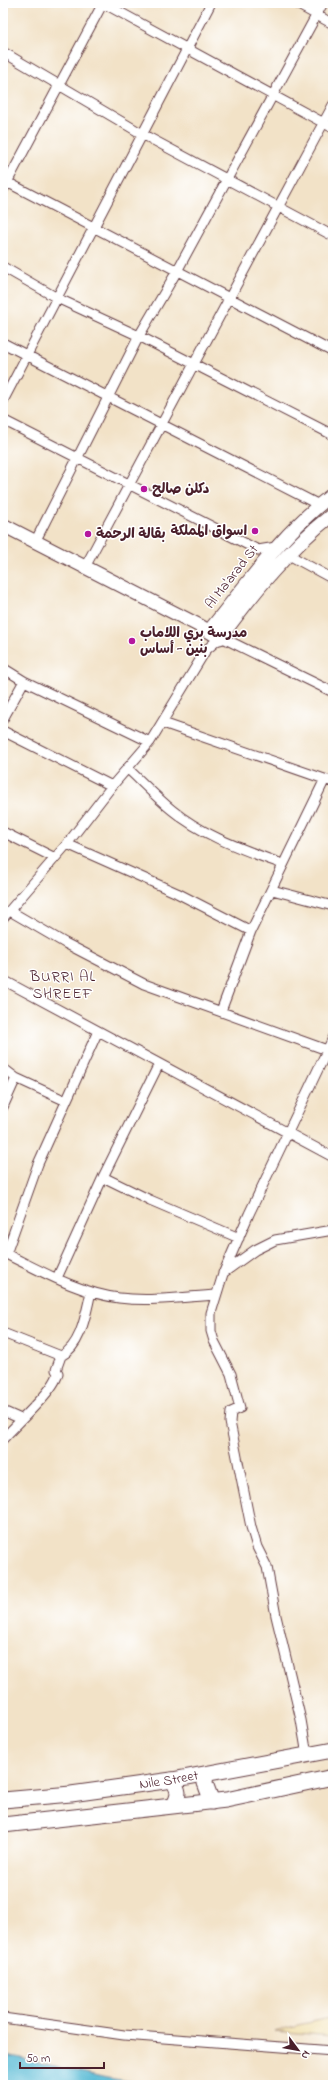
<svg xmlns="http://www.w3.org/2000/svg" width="336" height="2088" viewBox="0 0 336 2088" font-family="'Indie Flower','Playpen Sans Arabic',sans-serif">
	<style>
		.sand { fill: #eeda9e; stroke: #9c7c64 }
		.water { fill: #55b9d4; stroke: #506c80 }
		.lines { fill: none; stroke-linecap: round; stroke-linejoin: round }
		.street-casing { stroke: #633c42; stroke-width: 11 }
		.secondary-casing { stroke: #633c42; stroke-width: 15 }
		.primary-casing { stroke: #633c42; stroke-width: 17 }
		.street { stroke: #fff; stroke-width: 9 }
		.secondary { stroke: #fff; stroke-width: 13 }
		.primary { stroke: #fff; stroke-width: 15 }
		.poi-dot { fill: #b5179e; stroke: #fff; stroke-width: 1.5 }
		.labels { text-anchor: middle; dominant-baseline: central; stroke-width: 3; stroke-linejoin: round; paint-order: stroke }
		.poi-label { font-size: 14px; font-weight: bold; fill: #4a1f2b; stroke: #fff; text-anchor: start }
		.street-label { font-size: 14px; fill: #4a1f2b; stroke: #fff }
		.neighbourhood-label { font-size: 15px; letter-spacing: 1px; fill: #4a1f2b; stroke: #fff }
	</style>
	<rect width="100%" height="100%" fill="#fff"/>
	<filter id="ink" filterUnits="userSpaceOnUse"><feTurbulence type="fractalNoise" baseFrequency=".025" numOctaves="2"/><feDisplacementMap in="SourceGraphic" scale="8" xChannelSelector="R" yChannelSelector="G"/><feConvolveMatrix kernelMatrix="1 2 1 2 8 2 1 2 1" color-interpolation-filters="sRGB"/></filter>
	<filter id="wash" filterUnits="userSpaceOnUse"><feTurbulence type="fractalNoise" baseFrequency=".012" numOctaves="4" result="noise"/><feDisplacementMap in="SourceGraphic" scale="16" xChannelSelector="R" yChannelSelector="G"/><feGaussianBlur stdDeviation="0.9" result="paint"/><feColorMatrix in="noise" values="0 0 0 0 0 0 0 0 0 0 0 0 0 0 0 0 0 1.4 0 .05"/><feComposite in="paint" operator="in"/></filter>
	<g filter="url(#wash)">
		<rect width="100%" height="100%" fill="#f2e2c7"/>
		<path class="sand" d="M333 2017V2036L274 2031Z"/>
		<path class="water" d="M3 2054 107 2078 158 2085H3Z"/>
	</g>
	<g filter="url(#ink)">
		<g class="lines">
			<defs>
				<path id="street" d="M103 3 333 128
					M295 3 333 24
					M3 52 144 135 333 236
					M3 180 333 352
					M3 190 103 3
					M3 267 57 298 139 336 333 435
					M3 343 319 505
					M3 401 211 3
					M3 420 258 550 276 547
					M35 542 139 336 177 271 323 3
					M287 554 333 579
					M85 567 333 105
					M221 637 333 692
					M3 668 24 681 150 742
					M3 719 24 681
					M163 723 333 782
					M3 731 112 786
					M127 768C142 782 156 797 172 810 203 836 245 850 282 864
					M3 832 55 858
					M67 844 177 893 251 931
					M272 890 333 906
					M10 911 65 943 144 984 327 1050
					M3 918 67 844 112 786 150 742 206 650 220 638
					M3 983 7 982 333 1157
					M221 1011 251 931 325 779
					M98 1031 38 1164 6 1254C41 1271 79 1293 119 1298 151 1302 184 1297 216 1295
					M3 1068 16 1078 66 1101
					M3 1107 16 1078
					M103 1177 150 1200 239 1238
					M223 1273 255 1250 275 1240 333 1230
					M57 1278 103 1177 159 1064
					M3 1333 61 1356
					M3 1411 21 1419
					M3 1439C15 1425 56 1389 58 1373L56 1370 61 1356C82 1345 86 1312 91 1292
					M307 1755 301 1720 276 1616 267 1567 257 1547 251 1527 230 1422 231 1412 240 1408 231 1374 214 1341 211 1331V1313L223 1274 249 1214 333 1038
					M3 2018 124 2035 333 2051"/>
				<path id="secondary" d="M3 525 200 626 220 638C254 592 288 549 333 514
					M209 631C248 583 283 532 333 494"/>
				<g id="primary">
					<path d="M206 1774 205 1783 212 1802"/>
					<path d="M172 1780C179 1790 180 1794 174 1805"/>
					<path id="s1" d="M3 1800 71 1794 172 1780 333 1750"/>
					<path d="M3 1825 226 1800 333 1777"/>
				</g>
			</defs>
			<use href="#street" class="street-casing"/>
			<use href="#secondary" class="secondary-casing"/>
			<use href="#primary" class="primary-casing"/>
			<use href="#street" class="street"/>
			<use href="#secondary" class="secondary"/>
			<use href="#primary" class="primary"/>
		</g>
	</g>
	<g class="poi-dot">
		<circle cx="144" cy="489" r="4"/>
		<circle cx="255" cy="531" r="4"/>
		<circle cx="88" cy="534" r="4"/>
		<circle cx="132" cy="641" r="4"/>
	</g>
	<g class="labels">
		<g class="poi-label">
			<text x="152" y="489">دكلن صالح</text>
			<text x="247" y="531" text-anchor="end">اسواق المملكة</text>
			<text x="96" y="534">بقالة الرحمة</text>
			<text x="140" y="633">مدرسة بري اللاماب<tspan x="140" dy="16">بنين - أساس</tspan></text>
		</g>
		<g class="street-label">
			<text transform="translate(232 577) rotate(-52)">Al Ma'arad St</text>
			<text stroke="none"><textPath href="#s1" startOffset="167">Nile Street</textPath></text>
		</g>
		<g class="neighbourhood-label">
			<text x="63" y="977">BURRI AL<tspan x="63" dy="17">SHREEF</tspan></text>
		</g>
	</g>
	<rect width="336" height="2088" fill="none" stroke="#fff" stroke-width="16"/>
	<g transform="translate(298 2050) rotate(122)" stroke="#ffffff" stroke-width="3" paint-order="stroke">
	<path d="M0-3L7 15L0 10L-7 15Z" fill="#4a1f2b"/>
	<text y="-6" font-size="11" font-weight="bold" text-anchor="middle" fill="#4a1f2b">N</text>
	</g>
	<path d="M20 2062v6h84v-6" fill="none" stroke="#4a1f2b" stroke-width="2"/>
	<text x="26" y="2062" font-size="12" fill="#4a1f2b" stroke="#ffffff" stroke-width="3" paint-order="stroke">50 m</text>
</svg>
